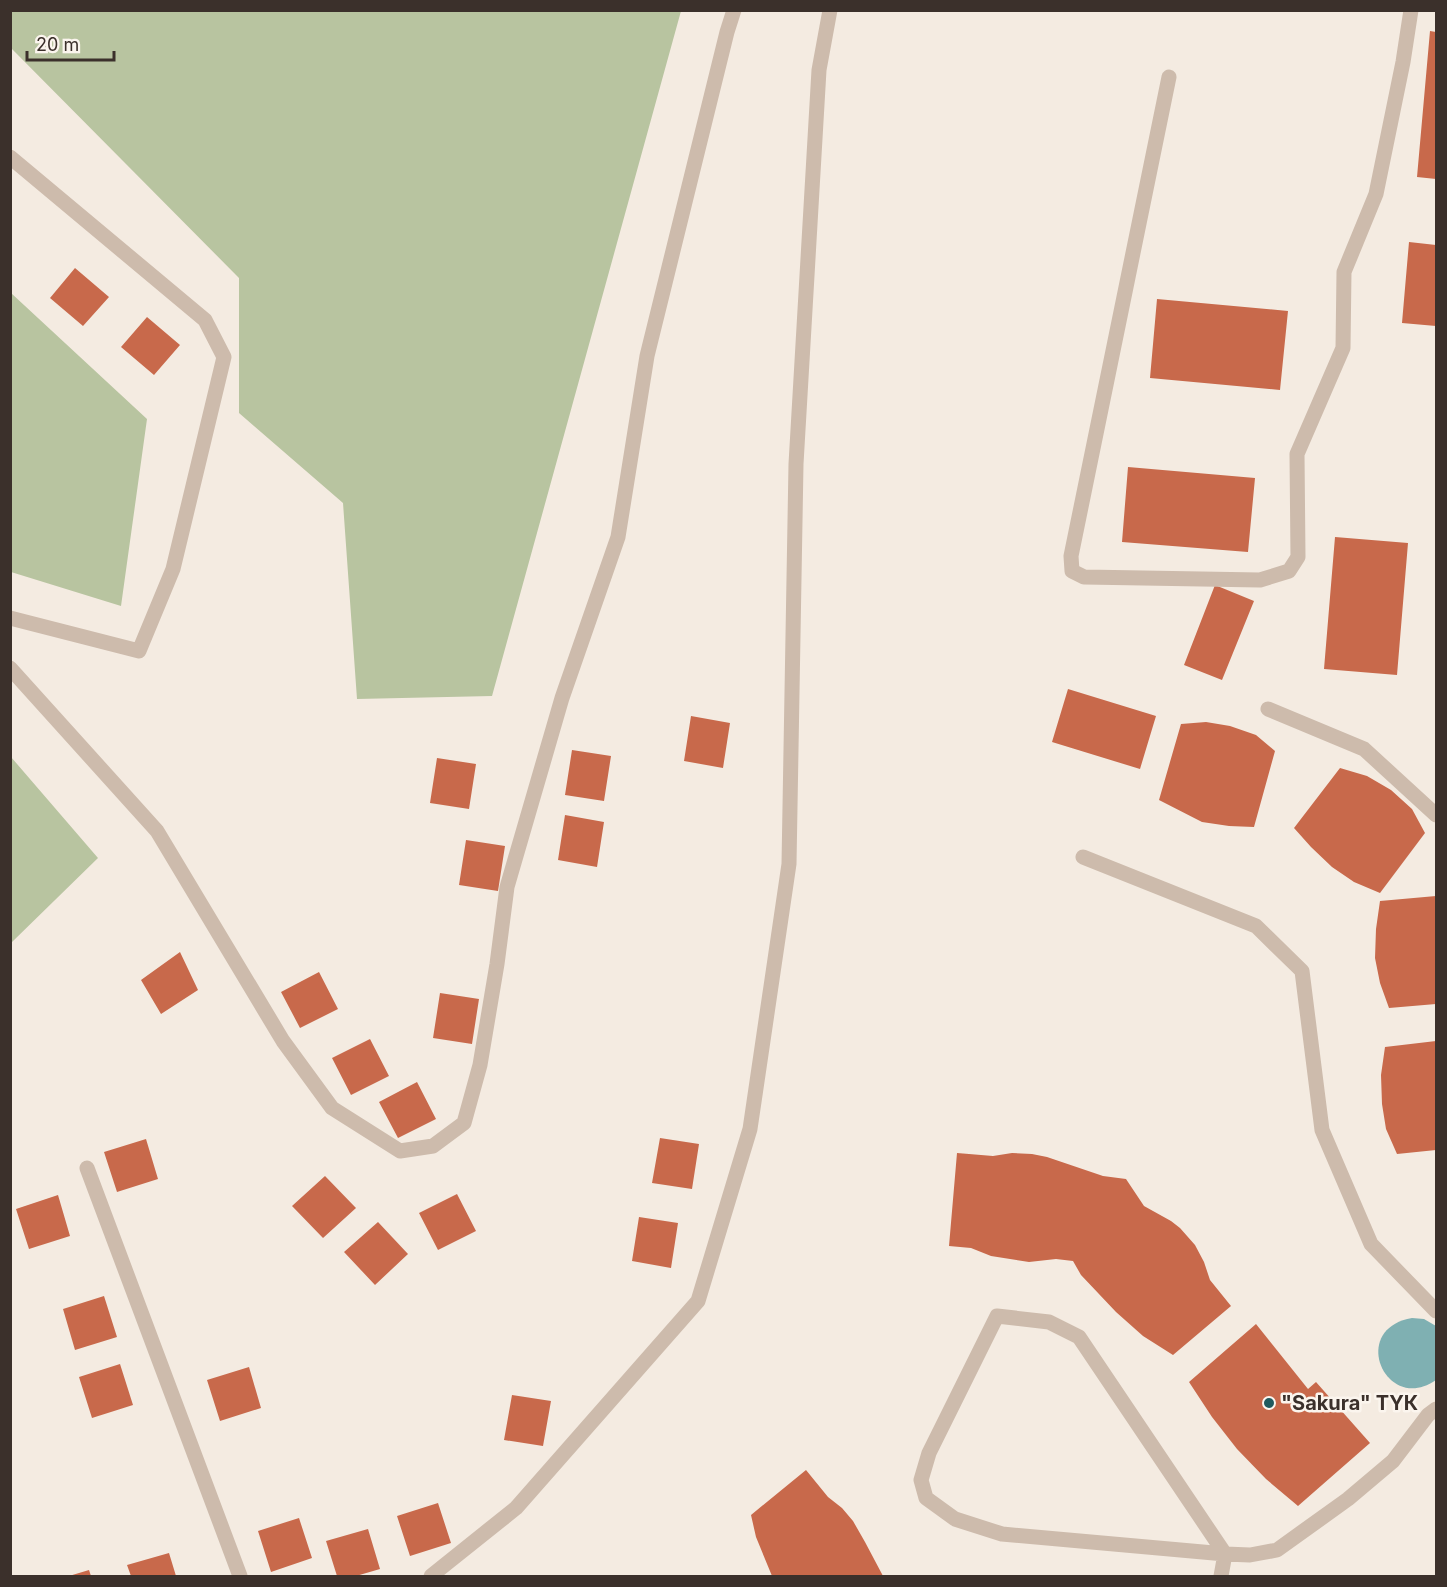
<svg xmlns="http://www.w3.org/2000/svg" width="1447" height="1587" viewBox="0 0 1447 1587" font-family="Inter,sans-serif">
	<style>
		.green { fill: #b8c4a0 }
		.water { fill: #7fb0b2 }
		.building { fill: #c8694b }
		.lines { fill: none; stroke-linecap: round; stroke-linejoin: round }
		.lane { stroke: #cdbbac; stroke-width: 15 }
		.street { stroke: #cdbbac; stroke-width: 15 }
		.poi-dot { fill: #1f5a5e; stroke: #fbf5ee; stroke-width: 2 }
		.labels { text-anchor: middle; dominant-baseline: central; stroke-width: 5; stroke-linejoin: round; paint-order: stroke }
		.poi-label { font-size: 20px; font-weight: bold; fill: #3b302b; stroke: #fbf5ee; text-anchor: start }
	</style>
	<rect width="100%" height="100%" fill="#f4ebe1"/>
	<path class="green" d="M10 11H681L492 696 357 699 343 503 239 413V278L11 48Z
		M11 293 147 419 121 606 11 572Z
		M11 757 98 858 11 943H10Z"/>
	<path class="water" d="M1412 1318 1424 1319 1436 1326V1380C1386 1415 1348 1329 1412 1318Z"/>
	<path class="building" d="M1430 31 1436 32V179L1417 177Z
		M1409 242 1436 245V326L1402 323Z
		M75 268 109 297 83 326 50 298Z
		M1157 299 1288 311 1280 390 1150 378Z
		M147 317 180 345 154 375 121 347Z
		M1128 467 1255 478 1248 552 1122 542Z
		M1335 537 1408 543 1397 675 1324 669Z
		M1215 585 1254 601 1222 680 1184 665Z
		M1068 689 1156 716 1140 769 1052 742Z
		M691 716 730 723 723 768 684 761Z
		M1206 722 1230 726 1256 735 1275 751 1254 827 1229 826 1202 822 1159 800 1181 724Z
		M572 750 611 756 604 801 565 795Z
		M437 758 476 764 469 809 430 803Z
		M1340 768 1367 776 1391 790 1412 809 1425 833 1380 893 1354 882 1332 867 1311 847 1294 828Z
		M565 815 604 822 597 867 558 860Z
		M466 840 505 846 498 891 459 885Z
		M1436 896V1004L1389 1008 1380 983 1375 958 1376 929 1380 901Z
		M180 952 198 990 161 1014 141 980Z
		M319 972 338 1009 300 1028 281 992Z
		M440 993 479 999 472 1044 433 1038Z
		M370 1039 389 1076 351 1095 332 1058Z
		M1436 1041V1150L1397 1154 1386 1129 1382 1104 1381 1075 1385 1047Z
		M417 1082 436 1119 398 1138 379 1102Z
		M660 1138 699 1144 692 1189 652 1183Z
		M146 1139 158 1179 117 1192 104 1152Z
		M957 1153 993 1156 1012 1153 1032 1154 1047 1157 1103 1176 1126 1179 1144 1206 1171 1221 1180 1228 1195 1245 1204 1262 1210 1280 1231 1306 1173 1355 1143 1336 1116 1312 1081 1275 1073 1261 1056 1259 1029 1262 991 1256 971 1248 949 1246Z
		M325 1176 356 1208 323 1238 292 1206Z
		M457 1194 476 1231 438 1250 419 1213Z
		M58 1195 70 1236 29 1249 16 1209Z
		M639 1217 678 1223 671 1268 632 1261Z
		M378 1222 408 1254 375 1285 344 1252Z
		M104 1296 117 1337 75 1350 63 1309Z
		M1256 1324 1308 1389 1316 1382 1370 1443 1298 1506 1266 1479 1237 1449 1212 1417 1189 1382Z
		M120 1364 133 1405 92 1418 79 1377Z
		M249 1367 261 1408 220 1421 207 1380Z
		M512 1395 551 1401 543 1446 504 1440Z
		M806 1470 828 1497 842 1508 853 1521 865 1542 883 1576H772L756 1537 751 1515Z
		M438 1503 451 1543 410 1556 397 1516Z
		M299 1518 312 1558 271 1572 258 1531Z
		M368 1529 380 1569 356 1576H337L326 1541Z
		M169 1553 176 1576H131L127 1565Z
		M89 1570 91 1576H69Z"/>
	<g class="lines">
		<path class="lane" d="M10 157 205 320 224 357 173 569 139 651 10 618
			M1268 709 1364 749 1436 815
			M1083 857 1256 926 1302 971 1322 1130 1371 1244 1436 1311
			M87 1168 240 1576
			M1221 1576 1225 1554 1079 1337 1049 1322 997 1316 929 1453 921 1480 926 1498 955 1519 1002 1534 1225 1554 1250 1555 1277 1550 1348 1499 1393 1461 1428 1415 1436 1409"/>
		<path class="street" d="M1169 77 1071 556 1072 571 1084 577 1260 580 1289 571 1298 557 1297 454 1343 348 1344 272 1376 194 1403 62 1411 10
			M10 668 157 831 283 1041 332 1108 400 1151 433 1146 464 1123 480 1065 497 964 507 887 562 698 618 537 647 356 727 32 734 10
			M431 1576 516 1508 698 1301 750 1129 789 864 796 464 819 70 830 10"/>
	</g>
	<circle class="poi-dot" cx="1269" cy="1403" r="6"/>
	<g class="labels">
		<g class="poi-label">
			<text x="1281" y="1403">"Sakura" ТҮК</text>
		</g>
	</g>
	<rect width="1447" height="1587" fill="none" stroke="#3b302b" stroke-width="24"/>
	<path d="M27 51v9h87v-9" fill="none" stroke="#3b302b" stroke-width="3"/>
	<text x="36" y="51" font-size="18" fill="#3b302b" stroke="#fbf5ee" stroke-width="4.5" paint-order="stroke">20 m</text>
</svg>
